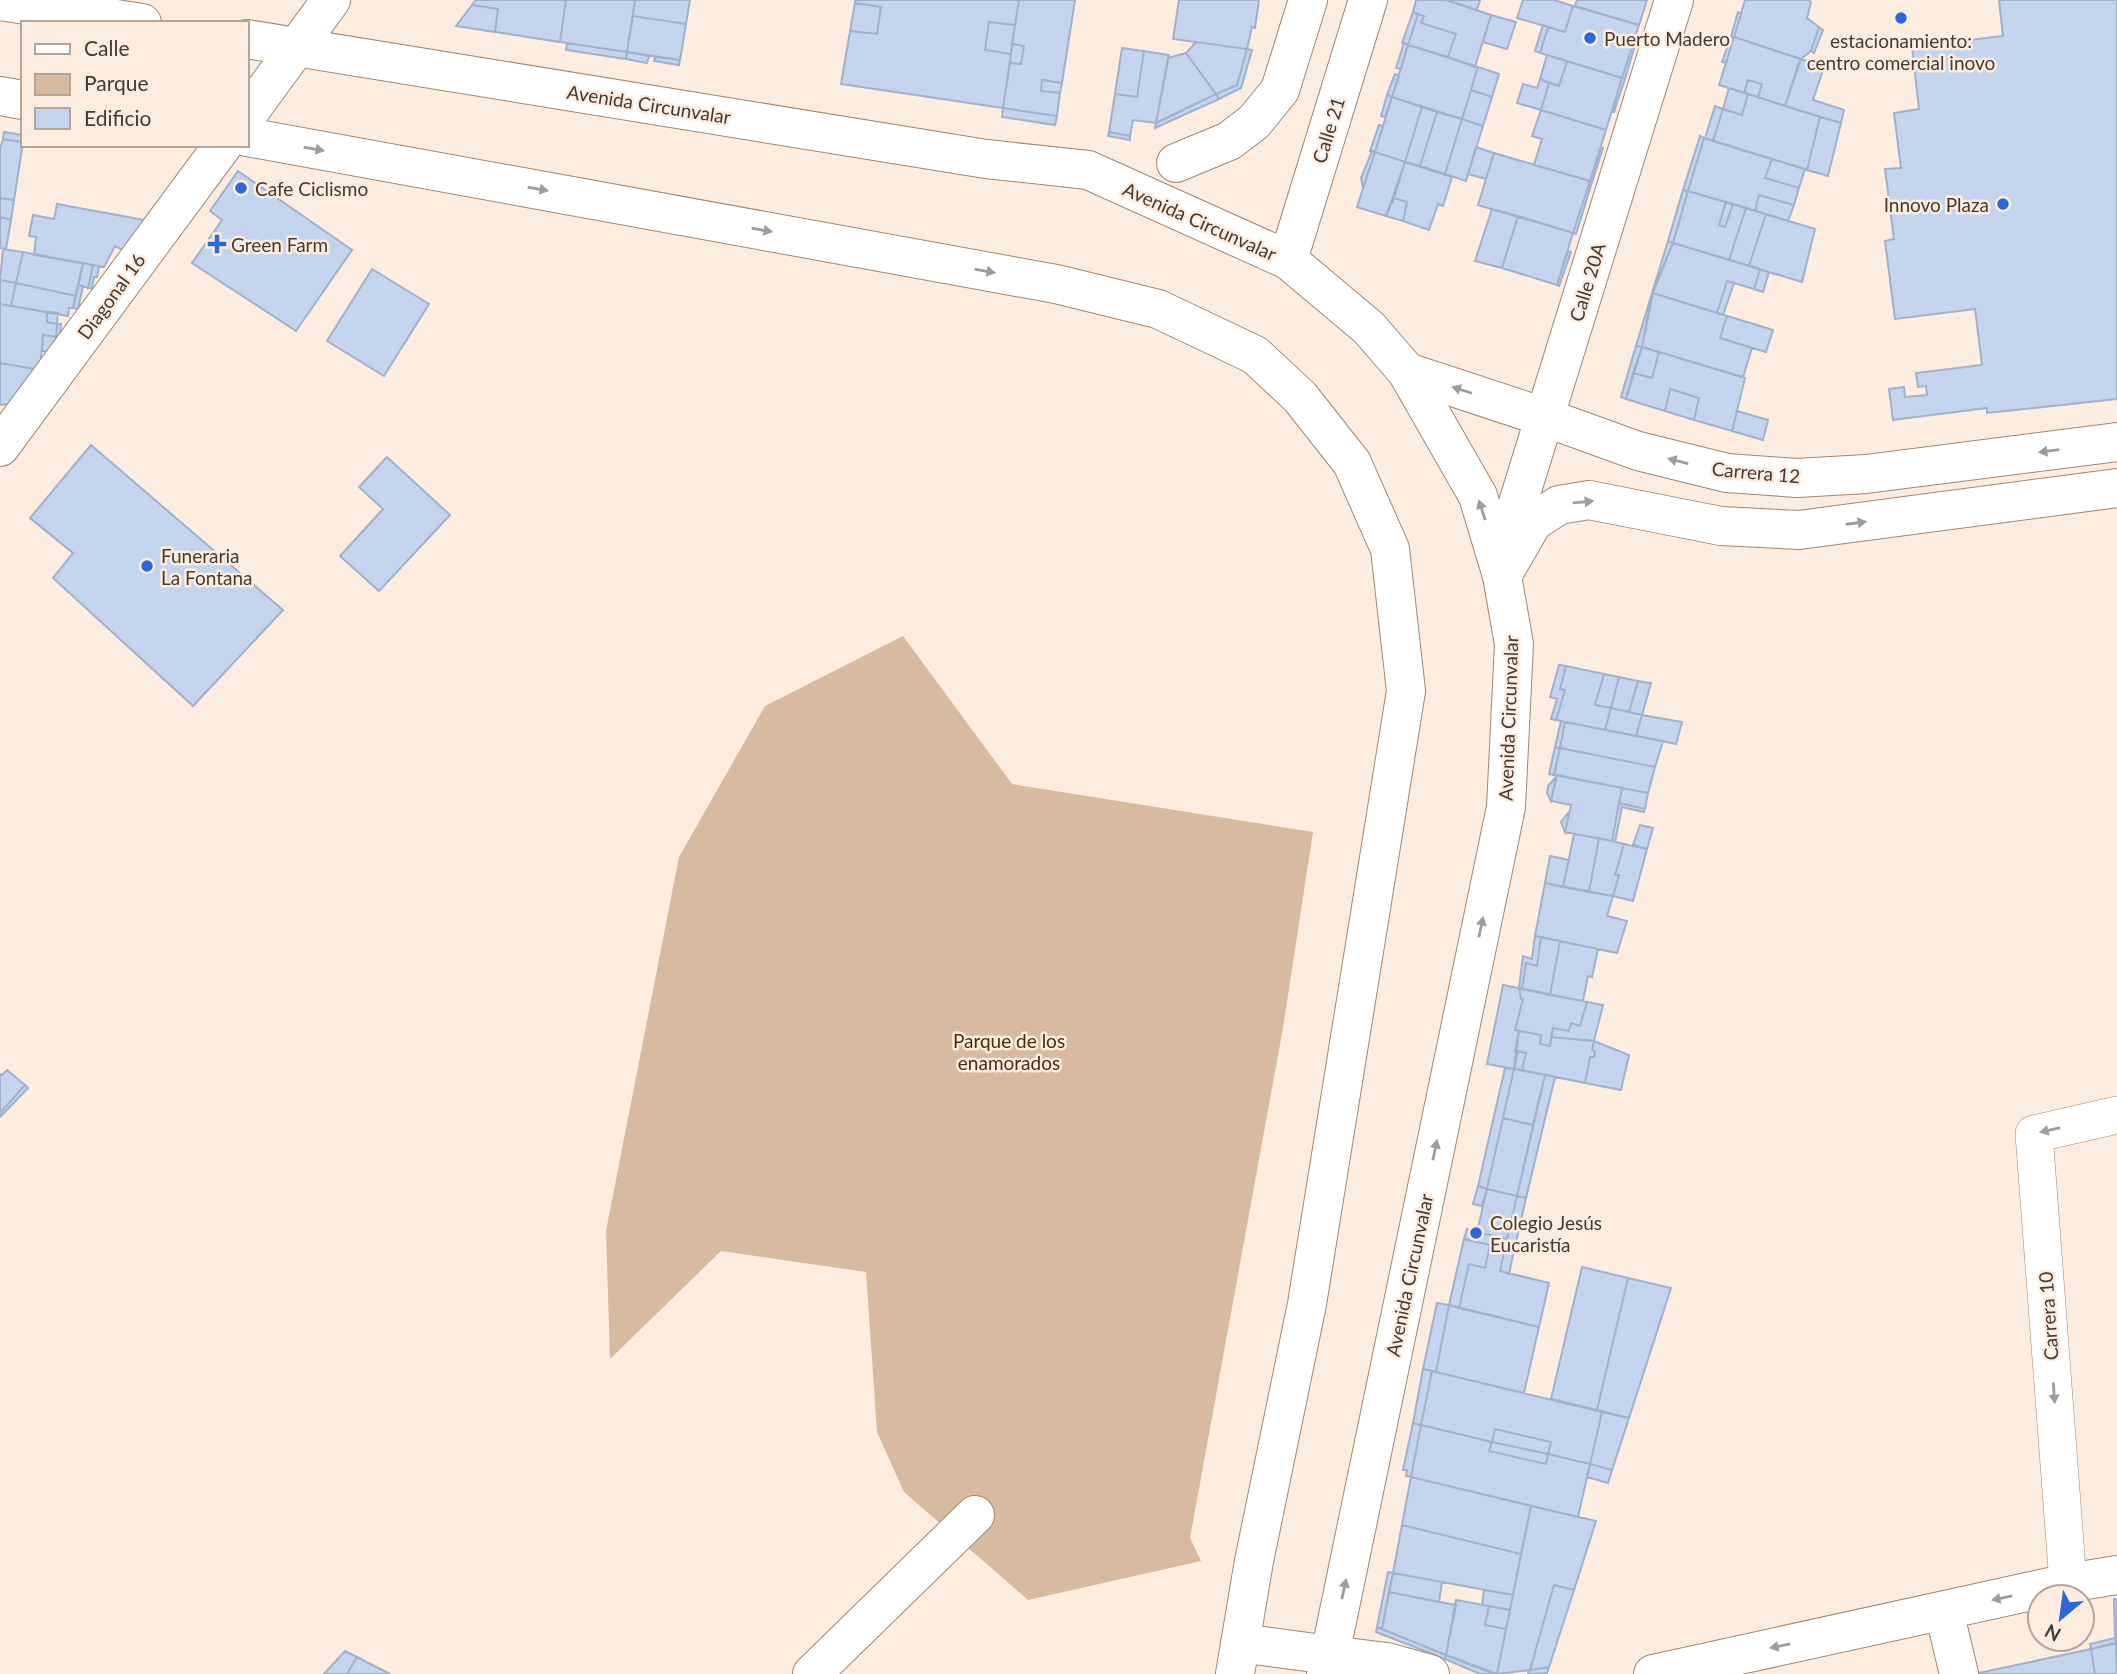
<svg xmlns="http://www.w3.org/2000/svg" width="2117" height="1674" viewBox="0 0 2117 1674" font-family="Lato,sans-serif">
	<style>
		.green { fill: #d7baa0 }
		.building { fill: #c4d4ef; stroke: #a1b0cb; stroke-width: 2 }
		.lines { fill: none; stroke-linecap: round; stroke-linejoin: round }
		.pedestrian-casing { stroke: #9f8873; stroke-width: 38 }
		.minor-casing { stroke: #9f8873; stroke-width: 40 }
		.secondary-casing { stroke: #9f8873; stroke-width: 40 }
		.pedestrian { stroke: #fff; stroke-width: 37 }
		.minor { stroke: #fff; stroke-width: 38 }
		.secondary { stroke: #fff; stroke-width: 38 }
		.oneway { fill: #a29c98 }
		.poi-dot { fill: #2d68d6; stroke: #fdede0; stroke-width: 2.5 }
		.labels { text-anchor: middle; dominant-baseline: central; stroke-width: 5; stroke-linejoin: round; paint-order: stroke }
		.poi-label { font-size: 19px; fill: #443a31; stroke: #fdede0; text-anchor: start }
		.street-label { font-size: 19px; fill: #443a31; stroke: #fdede0 }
		.park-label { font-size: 19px; fill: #492c0d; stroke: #fdede0 }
	</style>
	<rect width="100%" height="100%" fill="#fdede0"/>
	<path class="green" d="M903 636 1012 784 1313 832 1283 1028 1190 1538 1201 1561 1028 1600 904 1492 877 1432 866 1272 721 1251 610 1359 606 1231 679 857 765 706Z"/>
	<path class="building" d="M476 0H566L560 42 495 32 498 9 472 5Z
		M566 0H635L627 52 560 42Z
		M635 0H690L686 24 633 16Z
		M855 0H1019L1015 25 989 22 985 50 1011 54 1003 108 841 84 850 31 877 34 881 7 855 3Z
		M1019 0H1075L1062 83 1042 80 1041 91 1060 93 1057 116 1003 108 1010 63 1021 64 1024 46 1012 44Z
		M1179 0H1259L1255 28 1252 27 1247 49 1173 39Z
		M1416 0H1446L1491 15 1475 67 1448 57 1456 34 1421 23 1424 16 1413 12Z
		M1446 0H1480L1477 10Z
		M1523 0H1554L1573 6 1565 32 1517 18Z
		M1577 0H1647L1639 25 1575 6Z
		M1745 0H1808L1811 2 1807 18 1819 27 1811 51 1801 59 1734 37Z
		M1999 0H2117V399L1987 413V408L1893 420 1889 389 1904 387 1905 397 1927 395 1926 386 1918 387 1916 373 1982 365 1975 309 1895 319 1885 241 1894 239 1885 169 1901 168 1894 113 1919 109 1912 47 2003 36Z
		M855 3 881 7 877 34 850 31Z
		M472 5 498 9 495 32 456 26Z
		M1573 6 1639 25 1622 78 1540 53 1548 27 1565 32Z
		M1413 12 1418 14 1408 45 1402 43Z
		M1738 12 1741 14 1734 37 1731 36Z
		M1418 14 1424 16 1421 23 1456 34 1448 57 1408 45Z
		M1491 15 1516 22 1507 49 1483 42Z
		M633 16 686 24 680 60 627 52Z
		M989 22 1015 25 1011 54 985 50Z
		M1543 25 1548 27 1540 53 1535 51Z
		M1819 27 1823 30 1814 53 1811 51Z
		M1731 36 1734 37 1726 63 1722 62Z
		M1734 37 1800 59 1785 106 1758 97 1762 84 1748 80 1744 93 1719 85Z
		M1196 42 1247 49 1237 85 1216 94 1186 53Z
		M567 43 627 52 626 59 566 50Z
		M1404 43 1408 45 1401 69 1396 68Z
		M1012 44 1024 46 1021 64 1010 63Z
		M1633 44 1635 45 1625 79 1622 78Z
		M1408 45 1478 67 1462 119 1392 97Z
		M1122 48 1144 51 1137 97 1115 94Z
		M1247 49 1252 50 1241 88 1219 99 1216 94 1237 85Z
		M1144 51 1169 55 1156 123 1133 120 1130 136 1109 132 1115 94 1137 97Z
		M627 52 649 56 647 63 626 59Z
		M1186 53 1216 94 1156 123 1168 58Z
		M1547 55 1567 61 1559 86 1540 79Z
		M655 57 680 60 679 65 654 61Z
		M1801 59 1824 67 1813 100 1844 110 1841 123 1785 106Z
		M1567 61 1622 78 1606 130 1541 110 1549 83 1559 86Z
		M1478 67 1499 74 1492 97 1471 90Z
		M1395 74 1399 76 1392 97 1387 95Z
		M1622 78 1625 79 1614 112H1612Z
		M1540 79 1549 83 1541 110 1517 103 1523 84 1537 88Z
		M1042 80 1062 83 1060 93 1041 91Z
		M1748 80 1762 84 1758 97 1744 93Z
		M1729 88 1748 94 1742 115 1723 109Z
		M1471 90 1492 97 1483 126 1462 119Z
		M1216 94 1219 99 1155 128 1156 123Z
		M1748 94 1820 117 1807 170 1713 141 1723 109 1742 115Z
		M1387 95 1392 97 1385 117 1381 116Z
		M1392 97 1422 107 1405 162 1375 152Z
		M1715 106 1723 109 1713 141 1705 138Z
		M1422 107 1437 112 1420 166 1405 162Z
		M1003 108 1057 116 1055 125 1002 117Z
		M1541 110 1606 130 1590 181 1534 165 1542 139 1532 136Z
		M1437 112 1462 119 1445 174 1420 166Z
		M1820 117 1841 123 1828 176 1807 170Z
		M1462 119 1483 126 1466 181 1445 174Z
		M1379 125 1383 126 1375 152 1370 151Z
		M4 132 23 135V142L3 139Z
		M1109 132 1130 136V140L1108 136Z
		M1700 136 1704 138 1688 191 1683 190Z
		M1704 138 1772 159 1765 178 1799 188 1794 205 1759 195 1755 211 1688 191Z
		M3 139 23 142 14 200 0 198V149Z
		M1476 147 1494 153 1486 179 1468 174Z
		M1601 147 1603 148 1592 182 1590 181Z
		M1372 151 1375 152 1363 188 1361 178Z
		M1375 152 1405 162 1386 216 1357 207Z
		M1494 153 1590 181 1573 233 1478 205Z
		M1772 159 1805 169 1799 188 1765 178Z
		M1405 162 1452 177 1443 206 1438 204 1429 230 1403 221 1407 202 1394 198Z
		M238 171 352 250 296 331 192 263 222 220 210 211Z
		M1590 181 1592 182 1576 234 1573 233Z
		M1683 190 1688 191 1673 243 1668 241Z
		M1688 191 1726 202 1719 225 1725 227 1733 204 1746 208 1729 260 1673 243Z
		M1759 195 1794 205 1788 221 1755 211Z
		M0 198 14 200 11 220 0 217Z
		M1394 198 1407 202 1403 221 1386 216Z
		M1726 202 1733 204 1725 227 1719 225Z
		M57 204 144 220 125 251 115 246 104 267 34 255 36 237 29 236 33 215 54 219Z
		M1746 208 1766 214 1749 266 1729 260Z
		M1492 209 1518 216 1502 268 1475 261Z
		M1766 214 1815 229 1802 282 1749 266Z
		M1518 216 1573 233 1557 285 1502 268Z
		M0 217 11 220 6 249 0 248Z
		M1668 241 1673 243 1652 293Z
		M1673 243 1760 269 1754 289 1727 281 1717 313 1653 293Z
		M3 249 23 252 16 283 0 280Z
		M1568 251 1571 252 1559 286 1557 285Z
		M23 252 83 263 76 296 16 283Z
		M83 263 93 265 88 288 78 285Z
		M93 265 99 266 97 277H94L92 288H88Z
		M372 269 429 304 384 376 327 341Z
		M1760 269 1769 272 1763 292 1754 289Z
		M0 280 16 283 11 306 0 304Z
		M1727 281 1734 283 1723 315 1717 313Z
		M16 283 76 296 73 308H69L68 316 11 306Z
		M78 285 83 286 78 309 73 308Z
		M1652 293 1642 347 1636 346Z
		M1653 293 1727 316 1720 338 1752 348 1743 377 1642 347Z
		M0 304 47 312V322L57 324 56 337 43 335 40 370 0 363Z
		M47 312 58 313 57 324 47 322Z
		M1727 316 1773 330 1766 352 1720 338Z
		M57 324H61L58 353 42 351 43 335 56 337Z
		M1636 346 1642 347 1626 399 1621 397Z
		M1642 347 1659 352 1652 378 1633 373Z
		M1659 352 1745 378 1732 431 1694 420 1699 398 1670 389 1665 411 1626 399 1633 373 1652 378Z
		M0 363 40 370 15 403 0 405Z
		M1670 389 1699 398 1694 420 1665 411Z
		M1737 411 1768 420 1763 440 1732 431Z
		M91 445 283 610 193 706 53 578 73 553 30 518Z
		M387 457 450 515 379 591 340 556 383 509 359 487Z
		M1559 665 1566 666 1560 689 1565 690 1556 720 1551 719 1557 699 1550 697Z
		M1566 666 1604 674 1595 705 1611 708 1605 730 1556 720 1565 690 1560 689Z
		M1604 674 1619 677 1611 708 1595 705Z
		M1619 677 1638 681 1629 712 1611 708Z
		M1638 681 1651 683 1642 715 1629 712Z
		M1611 708 1642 715 1636 736 1605 730Z
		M1642 715 1682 722 1676 744 1636 736Z
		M1561 721 1565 722 1560 748 1555 747Z
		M1565 722 1663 741 1655 767 1560 748Z
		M1555 747 1560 748 1554 775 1549 774Z
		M1560 748 1655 767 1648 793 1554 775Z
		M1557 775 1622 788 1612 841 1565 832 1571 805 1551 801Z
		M1556 777 1551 801 1547 793 1548 786Z
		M1622 788 1648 793 1645 809 1619 803Z
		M1619 803 1645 809 1644 812 1622 807 1615 842 1612 841Z
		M1568 813H1569L1565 832 1561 822Z
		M1640 825 1653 828 1647 849 1633 845Z
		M1574 834 1599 838 1589 892 1563 887Z
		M1599 838 1624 844 1615 875H1619L1613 896 1589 892Z
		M1624 844 1647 849 1633 901 1613 896 1619 875H1615Z
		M1550 856 1569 860 1563 887 1545 883Z
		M1545 883 1613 896 1607 916 1627 921 1617 953 1535 936Z
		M1535 936 1541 937 1537 966 1526 963 1522 989 1519 988 1523 956 1532 959Z
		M1541 937 1560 941 1550 995 1522 989 1526 963 1537 966Z
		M1560 941 1598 949 1592 977 1588 976 1583 1001 1550 995Z
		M1503 985 1519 988 1521 999H1523L1515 1030 1519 1031 1514 1069 1487 1064Z
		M1519 988 1587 1002 1580 1026 1571 1023 1569 1031 1553 1028 1550 1046 1540 1044 1541 1035 1515 1030 1523 999H1521Z
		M1587 1002 1603 1005 1594 1041 1551 1037 1553 1028 1569 1031 1571 1023 1580 1026Z
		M1519 1031 1541 1035 1540 1044 1550 1046 1551 1037 1594 1041 1592 1050 1595 1051 1594 1057H1590L1585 1083 1522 1070 1526 1053 1515 1051Z
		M1594 1041 1629 1055 1621 1090 1585 1083 1590 1057H1594L1595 1051 1592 1050Z
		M1518 1051 1526 1053 1522 1070 1514 1069Z
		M1505 1068 1514 1069 1487 1189 1478 1186Z
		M1514 1069 1545 1075 1533 1125 1503 1118Z
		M7 1070 25 1085 0 1113V1074L2 1075Z
		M1545 1075 1555 1077 1526 1198 1517 1196Z
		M25 1085 28 1088 1 1116 0 1113Z
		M1503 1118 1533 1125 1517 1196 1487 1189Z
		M1478 1186 1487 1189 1482 1206 1473 1204Z
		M1487 1189 1517 1196 1507 1239 1477 1232Z
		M1517 1196 1526 1198 1514 1251 1505 1248Z
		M1467 1229 1493 1236 1490 1245 1464 1239Z
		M1493 1236 1507 1239 1505 1248 1490 1245Z
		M1464 1239 1490 1245 1485 1268 1469 1264 1459 1308 1449 1305Z
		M1490 1245 1505 1248 1500 1271 1549 1283 1539 1327 1459 1308 1469 1264 1485 1268Z
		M1505 1248 1514 1251 1509 1274 1500 1271Z
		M1582 1267 1628 1278 1597 1410 1551 1399Z
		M1628 1278 1671 1288 1629 1418 1597 1410Z
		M1437 1303 1449 1305 1436 1372 1423 1369Z
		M1449 1305 1539 1327 1524 1393 1436 1372Z
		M1423 1369 1432 1371 1421 1425 1413 1423Z
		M1432 1371 1602 1412 1590 1464 1548 1454 1551 1442 1495 1429 1492 1442 1421 1425Z
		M1602 1412 1629 1418 1612 1470 1590 1464Z
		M1413 1423 1421 1425 1411 1477 1406 1476 1407 1470H1403Z
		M1421 1425 1492 1442 1489 1451 1546 1464 1548 1454 1590 1464 1578 1517 1411 1477Z
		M1495 1429 1551 1442 1548 1454 1492 1442Z
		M1492 1442 1548 1454 1546 1464 1489 1451Z
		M1590 1464 1612 1470 1608 1483 1587 1477Z
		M1411 1477 1531 1506 1521 1554 1402 1525Z
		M1531 1506 1596 1521 1574 1590 1554 1585 1530 1670 1497 1674Z
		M1402 1525 1521 1554 1513 1595 1393 1573Z
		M1388 1572 1393 1573 1382 1629 1377 1627Z
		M1393 1573 1442 1582 1439 1602 1389 1592Z
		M1554 1585 1574 1590 1549 1667 1530 1670Z
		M1484 1590 1513 1595 1510 1610 1482 1605Z
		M1389 1592 1456 1605 1446 1655 1382 1629Z
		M2114 1599H2117L2116 1643 2115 1638Z
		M1456 1600 1489 1606 1485 1625 1506 1629 1497 1674 1446 1655Z
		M1489 1606 1510 1610 1506 1629 1485 1625Z
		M1377 1627 1446 1655 1445 1659 1376 1632Z
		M2115 1638 2116 1643 2091 1649 2090 1644Z
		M2116 1643 2117 1674H2095L2091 1649Z
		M2091 1649 2095 1674H1974Z
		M345 1651 357 1657 347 1674H324Z
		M1446 1655 1474 1666 1494 1674H1480L1445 1659Z
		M357 1657 390 1674H347Z
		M1549 1667 1547 1673 1528 1674 1530 1670Z"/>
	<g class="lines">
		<defs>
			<path id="pedestrian" d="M2068 1583 2034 1134 2117 1115"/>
			<path id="minor" d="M247 115 331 0
				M1176 163 1229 141 1254 122 1280 90 1308 0
				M1288 260 1368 0
				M1407 372 1544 417 1638 451 1727 473 1797 478 1866 474 2117 442
				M0 447 223 145
				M1504 548 1674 0
				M1502 576 1533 522 1559 505 1589 500 1721 526 1799 530 2117 488
				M1944 1611 1959 1674
				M1330 1655 1387 1662 1430 1674
				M812 1674 975 1515
				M1653 1674 2068 1583 2117 1575"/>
			<path id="secondary" d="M0 1 142 23
				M247 39 986 159 1088 170 1288 260 1369 328 1407 372 1478 496 1502 576 1514 644 1506 807 1326 1674
				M0 96 23 100
				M247 137 1056 284 1158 309 1255 355 1300 397 1352 463 1390 549 1406 691 1307 1304 1254 1561 1235 1674
				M1240 1643 1330 1655"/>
		</defs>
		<use href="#pedestrian" class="pedestrian-casing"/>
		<use href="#minor" class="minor-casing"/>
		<use href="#secondary" class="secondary-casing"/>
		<use href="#pedestrian" class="pedestrian"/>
		<use href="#minor" class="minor"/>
		<use href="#secondary" class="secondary"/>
	</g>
	<defs><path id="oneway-solid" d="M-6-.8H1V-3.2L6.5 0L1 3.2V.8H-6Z" transform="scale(1.75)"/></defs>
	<g class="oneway">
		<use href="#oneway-solid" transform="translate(314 149) rotate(10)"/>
		<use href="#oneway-solid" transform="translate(538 189) rotate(10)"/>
		<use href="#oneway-solid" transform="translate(762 230) rotate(10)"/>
		<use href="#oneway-solid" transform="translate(985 271) rotate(10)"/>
		<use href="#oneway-solid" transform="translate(1462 390) rotate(-162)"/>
		<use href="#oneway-solid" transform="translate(2049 451) rotate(173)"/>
		<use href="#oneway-solid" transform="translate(1678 461) rotate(-166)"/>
		<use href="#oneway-solid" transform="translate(1583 502) rotate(-5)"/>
		<use href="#oneway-solid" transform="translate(1482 510) rotate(-108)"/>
		<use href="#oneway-solid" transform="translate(1856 523) rotate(-8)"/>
		<use href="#oneway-solid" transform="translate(1481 927) rotate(-78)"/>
		<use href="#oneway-solid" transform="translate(2050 1130) rotate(167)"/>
		<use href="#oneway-solid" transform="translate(1435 1150) rotate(-78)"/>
		<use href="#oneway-solid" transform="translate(2054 1393) rotate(86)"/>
		<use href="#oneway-solid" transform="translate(1344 1589) rotate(-78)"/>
		<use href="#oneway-solid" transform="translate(2002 1598) rotate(168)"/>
		<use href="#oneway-solid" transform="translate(1780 1646) rotate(168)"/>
	</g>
	<g class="poi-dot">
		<circle cx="1901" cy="18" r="7"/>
		<circle cx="1590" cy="38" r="7"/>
		<circle cx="241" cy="188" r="7"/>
		<circle cx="2003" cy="204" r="7"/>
		<path d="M213.5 233.5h7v7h7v7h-7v7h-7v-7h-7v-7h7z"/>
		<circle cx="147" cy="566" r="7"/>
		<circle cx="1476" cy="1233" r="7"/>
	</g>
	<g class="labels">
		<g class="poi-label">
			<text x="1604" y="38">Puerto Madero</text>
			<text x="1901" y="40" text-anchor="middle">estacionamiento:<tspan x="1901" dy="22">centro comercial inovo</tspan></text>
			<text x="255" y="188">Cafe Ciclismo</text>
			<text x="1989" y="204" text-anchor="end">Innovo Plaza</text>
			<text x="231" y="244">Green Farm</text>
			<text x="161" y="555">Funeraria<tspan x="161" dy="22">La Fontana</tspan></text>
			<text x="1490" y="1222">Colegio Jesús<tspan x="1490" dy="22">Eucaristía</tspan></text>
		</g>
		<g class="street-label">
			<text transform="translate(649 104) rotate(9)">Avenida Circunvalar</text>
			<text transform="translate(1328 130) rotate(-73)">Calle 21</text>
			<text transform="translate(1200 221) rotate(24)">Avenida Circunvalar</text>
			<text transform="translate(1587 282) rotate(-73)">Calle 20A</text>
			<text transform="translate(111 296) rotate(-54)">Diagonal 16</text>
			<text transform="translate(1756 472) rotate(5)">Carrera 12</text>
			<text transform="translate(1508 718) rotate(-88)">Avenida Circunvalar</text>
			<text transform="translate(1409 1275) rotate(-78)">Avenida Circunvalar</text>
			<text transform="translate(2048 1316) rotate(-94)">Carrera 10</text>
		</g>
		<g class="park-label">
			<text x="1009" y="1040">Parque de los<tspan x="1009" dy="22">enamorados</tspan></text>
		</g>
	</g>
	<rect x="21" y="21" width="228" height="126" fill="#fdede0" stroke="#b3a59a" stroke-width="2"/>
	<rect x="35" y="44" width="35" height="10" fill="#ffffff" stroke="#b3a59a" stroke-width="2"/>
	<text x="84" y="56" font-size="21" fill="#443a31">Calle</text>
	<rect x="35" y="74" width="35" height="21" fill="#d7baa0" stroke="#b3a59a" stroke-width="2"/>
	<text x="84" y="91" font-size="21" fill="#443a31">Parque</text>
	<rect x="35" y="108" width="35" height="21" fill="#c4d4ef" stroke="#b3a59a" stroke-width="2"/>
	<text x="84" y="126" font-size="21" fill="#443a31">Edificio</text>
	<g transform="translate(2061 1618) rotate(209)"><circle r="33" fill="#fdede0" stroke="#b3a59a" stroke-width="2"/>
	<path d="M0-5L12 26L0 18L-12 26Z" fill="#2d68d6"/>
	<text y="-10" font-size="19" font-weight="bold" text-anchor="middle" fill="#443a31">N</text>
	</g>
</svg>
